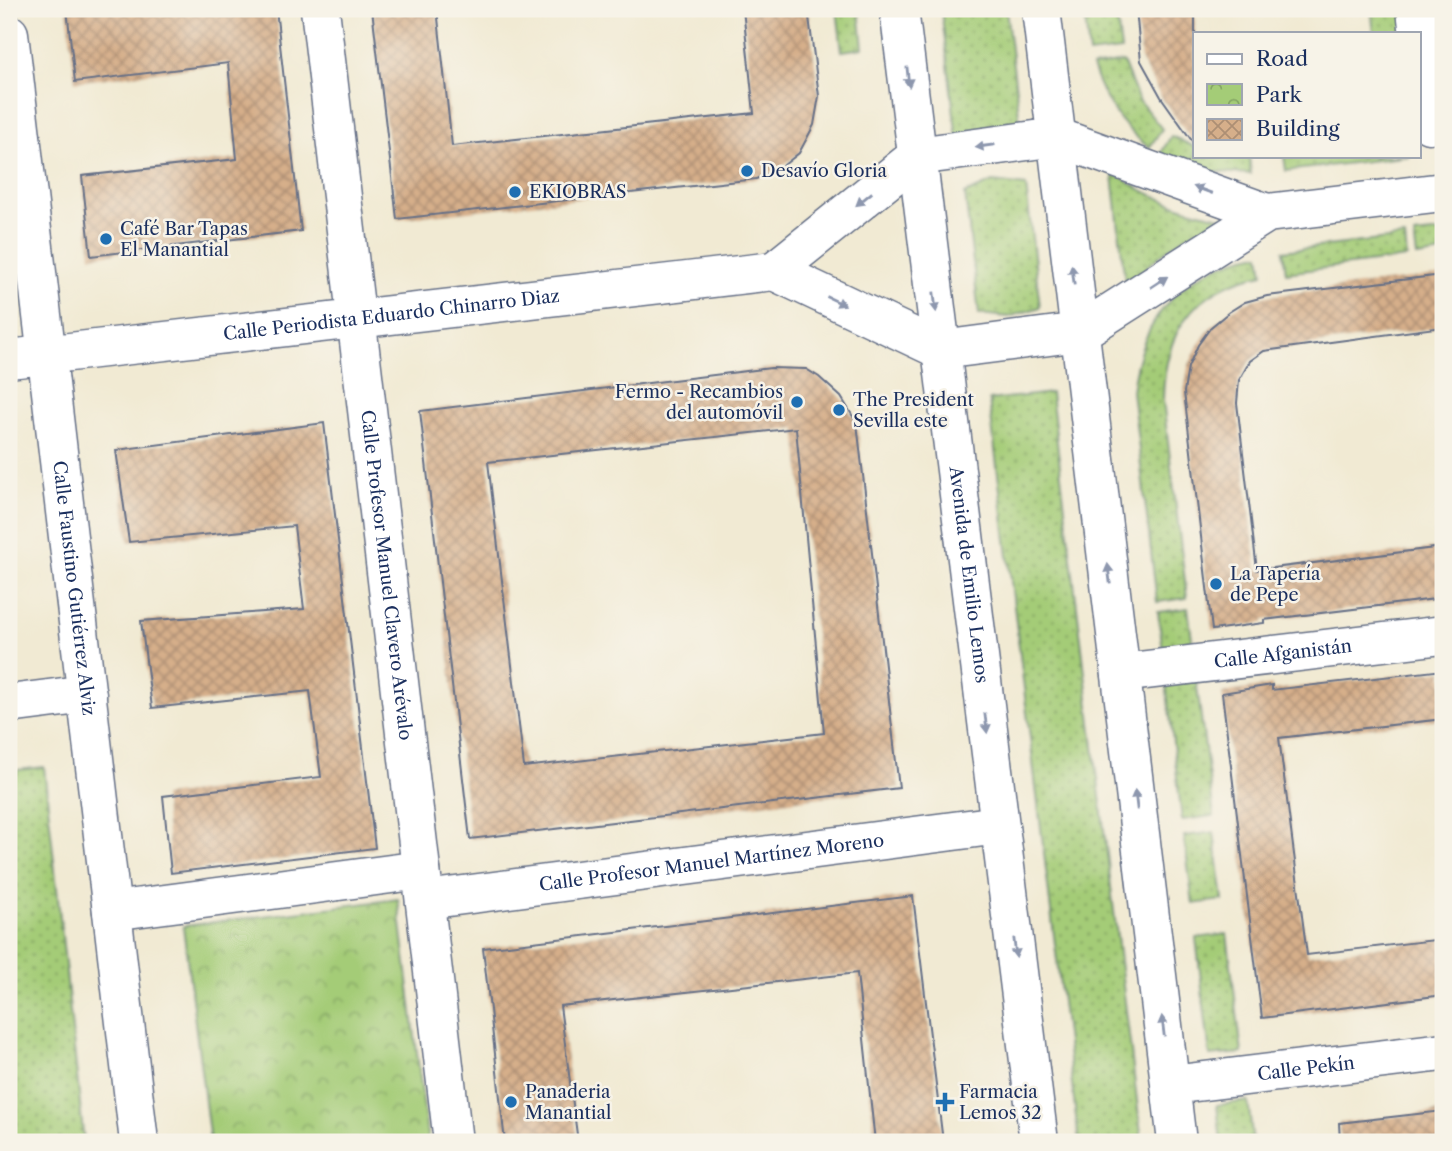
<svg xmlns="http://www.w3.org/2000/svg" width="1452" height="1151" viewBox="0 0 1452 1151" font-family="'Libre Caslon Text',serif">
	<style>
		.grass { fill: url(#grass-dots); stroke: #607e6a; stroke-width: 2 }
		.park { fill: url(#park-crowns); stroke: #607e6a; stroke-width: 2 }
		.building { fill: url(#building-cross-hatch); fill-rule: evenodd }
		.lines { fill: none; stroke-linecap: round; stroke-linejoin: round }
		.minor-casing { stroke: #667087; stroke-width: 41 }
		.minor { stroke: #fff; stroke-width: 38 }
		.oneway { fill: #8d97ae }
		.poi-dot { fill: #1f6fb2; stroke: #f7f3e8; stroke-width: 2.5 }
		.labels { text-anchor: middle; dominant-baseline: central; stroke-width: 5; stroke-linejoin: round; paint-order: stroke }
		.poi-label { font-size: 18px; fill: #1b2f5e; stroke: #f7f3e8; text-anchor: start }
		.street-label { font-size: 18px; fill: #1b2f5e; stroke: #f7f3e8 }
	</style>
	<defs>
		<pattern id="grass-dots" width="8" height="8" patternUnits="userSpaceOnUse" patternTransform="scale(1.75)"><rect width="8" height="8" fill="#a4cc77"/><path d="M2 2h.1M6 6h.1" fill="none" stroke="#85a665" stroke-width="1.8" stroke-linecap="round"/></pattern>
		<pattern id="park-crowns" width="20" height="18" patternUnits="userSpaceOnUse" patternTransform="scale(1.75)"><rect width="20" height="18" fill="#a4cc77"/><path d="M2 6a3 3 0 1 1 6 0M12 15a3 3 0 1 1 6 0" fill="none" stroke="#85a665"/></pattern>
		<pattern id="building-cross-hatch" width="8" height="8" patternUnits="userSpaceOnUse" patternTransform="scale(1.75)"><rect width="8" height="8" fill="#d6af8a"/><path d="M0 0l8 8M0 8l8-8" fill="none" stroke="#ad8f74"/></pattern>
	</defs>
	<rect width="100%" height="100%" fill="#f7f3e8"/>
	<filter id="ink" filterUnits="userSpaceOnUse"><feTurbulence type="fractalNoise" baseFrequency=".0143" numOctaves="2"/><feDisplacementMap in="SourceGraphic" scale="14" xChannelSelector="R" yChannelSelector="G"/><feConvolveMatrix kernelMatrix="1 2 1 2 8 2 1 2 1" color-interpolation-filters="sRGB"/></filter>
	<filter id="wash" filterUnits="userSpaceOnUse"><feTurbulence type="fractalNoise" baseFrequency=".00686" numOctaves="4" result="noise"/><feDisplacementMap in="SourceGraphic" scale="28" xChannelSelector="R" yChannelSelector="G"/><feGaussianBlur stdDeviation="1.57" result="paint"/><feColorMatrix in="noise" values="0 0 0 0 0 0 0 0 0 0 0 0 0 0 0 0 0 1.4 0 .05"/><feComposite in="paint" operator="in"/></filter>
	<g filter="url(#wash)">
		<rect width="100%" height="100%" fill="#f1ead3"/>
		<path class="grass" d="M837 9H859L863 48 842 51Z
			M941 9H1006L1021 131C996 123 980 126 957 139Z
			M1084 9H1116L1121 50 1089 54Z
			M1371 9H1406L1409 33H1374Z
			M1123 62 1138 99 1162 129 1149 148C1121 125 1104 102 1092 67Z
			M1171 136 1195 147V156H1249L1251 174 1201 171 1160 155Z
			M1284 156H1411L1286 171Z
			M1116 174C1150 198 1182 209 1222 217 1186 235 1157 254 1129 284L1125 283 1113 175Z
			M993 182 1026 186 1040 307 1009 317 979 314 965 194Z
			M1443 232V253L1417 257 1414 235Z
			M1405 237 1407 258 1286 273 1283 251Z
			M1260 254 1263 274C1193 288 1164 331 1163 400L1187 598 1157 602 1132 391C1141 315 1185 267 1260 254Z
			M1051 393 1142 1142H1079L989 400Z
			M1188 608 1193 647 1163 651 1158 612Z
			M1196 679 1214 816 1182 820 1166 682Z
			M44 767 84 1142H9V771Z
			M1214 832 1223 900 1193 904 1184 836Z
			M1227 934 1242 1053 1210 1056 1196 938Z
			M1248 1101 1253 1142H1221L1217 1105Z"/>
		<path class="park" d="M398 899 428 1142H210L183 926Z"/>
		<g id="blocks">
			<path class="building" d="M67 9H276L301 231 91 256 82 176 237 159 228 63 75 82Z
				M372 9H437L452 146 754 113 743 9H808L819 96 814 125 799 153 779 169 756 179 397 219Z
				M1136 9H1195V145L1161 97 1141 61Z
				M1443 275V327L1264 351 1250 361 1239 380 1237 403 1257 570 1443 547V598L1264 620V623L1212 630 1184 392 1188 367 1198 345 1211 327 1229 312 1245 302 1267 296Z
				M771 368 806 369 819 377 841 397 857 423 899 788 470 839 420 411ZM796 428 824 733 524 767 488 462Z
				M324 423 375 848 171 873 163 796 321 777 310 691 152 708 141 621 304 609 294 526 129 542 116 450Z
				M1443 670V719L1279 738 1307 955 1443 939V995L1262 1018 1222 693 1272 685V690Z
				M913 896 943 1142H875L857 973 560 1006 578 1142H505L483 948Z
				M1443 1111V1142H1340L1339 1123Z"/>
		</g>
	</g>
	<g filter="url(#ink)">
		<use href="#blocks" fill-opacity="0" stroke="#667087" stroke-width="2"/>
		<g class="lines">
			<defs>
				<g id="minor">
					<path id="s1" d="M320 9 453 1142"/>
					<path id="s2" d="M899 9 1039 1142"/>
					<path d="M1041 9 1177 1142"/>
					<path d="M1416 9 1429 124"/>
					<path id="s3" d="M9 34 139 1142"/>
					<path d="M774 271 941 350 1080 332 1267 213 1443 192"/>
					<path d="M774 271 917 156 1057 137 1267 213"/>
					<path id="s4" d="M9 359 774 271"/>
					<path id="s5" d="M1121 673 1443 635"/>
					<path d="M9 704 87 694"/>
					<path id="s6" d="M425 900 999 825"/>
					<path d="M112 911 421 870"/>
					<path id="s7" d="M1171 1085 1443 1052"/>
				</g>
			</defs>
			<use href="#minor" class="minor-casing"/>
			<use href="#minor" class="minor"/>
		</g>
		<defs><path id="oneway-solid" d="M-6-.8H1V-3.2L6.5 0L1 3.2V.8H-6Z" transform="scale(1.75)"/></defs>
		<g class="oneway">
			<use href="#oneway-solid" transform="translate(908 77) rotate(84)"/>
			<use href="#oneway-solid" transform="translate(985 146) rotate(172)"/>
			<use href="#oneway-solid" transform="translate(1203 190) rotate(-160)"/>
			<use href="#oneway-solid" transform="translate(864 199) rotate(141)"/>
			<use href="#oneway-solid" transform="translate(1073 275) rotate(-97)"/>
			<use href="#oneway-solid" transform="translate(1159 282) rotate(-33)"/>
			<use href="#oneway-solid" transform="translate(836 301) rotate(25)"/>
			<use href="#oneway-solid" transform="translate(935 302) rotate(83)"/>
			<use href="#oneway-solid" transform="translate(1109 574) rotate(-97)"/>
			<use href="#oneway-solid" transform="translate(986 723) rotate(83)"/>
			<use href="#oneway-solid" transform="translate(1136 800) rotate(-97)"/>
			<use href="#oneway-solid" transform="translate(1015 948) rotate(83)"/>
			<use href="#oneway-solid" transform="translate(1163 1026) rotate(-97)"/>
		</g>
	</g>
	<g class="poi-dot">
		<circle cx="747" cy="171" r="7"/>
		<circle cx="515" cy="192" r="7"/>
		<circle cx="106" cy="239" r="7"/>
		<circle cx="797" cy="402" r="7"/>
		<circle cx="839" cy="410" r="7"/>
		<circle cx="1216" cy="584" r="7"/>
		<circle cx="511" cy="1102" r="7"/>
		<path d="M941.5 1091.5h7v7h7v7h-7v7h-7v-7h-7v-7h7z"/>
	</g>
	<g class="labels">
		<g class="poi-label">
			<text x="761" y="171">Desavío Gloria</text>
			<text x="529" y="192">EKIOBRAS</text>
			<text x="120" y="229">Café Bar Tapas<tspan x="120" dy="21">El Manantial</tspan></text>
			<text x="783" y="392" text-anchor="end">Fermo - Recambios<tspan x="783" dy="21">del automóvil</tspan></text>
			<text x="853" y="400">The President<tspan x="853" dy="21">Sevilla este</tspan></text>
			<text x="1230" y="574">La Tapería<tspan x="1230" dy="21">de Pepe</tspan></text>
			<text x="525" y="1092">Panaderia<tspan x="525" dy="21">Manantial</tspan></text>
			<text x="959" y="1092">Farmacia<tspan x="959" dy="21">Lemos 32</tspan></text>
		</g>
		<g class="street-label">
			<text stroke="none"><textPath href="#s4" startOffset="385">Calle Periodista Eduardo Chinarro Diaz</textPath></text>
			<text stroke="none"><textPath href="#s1" startOffset="570">Calle Profesor Manuel Clavero Arévalo</textPath></text>
			<text stroke="none"><textPath href="#s2" startOffset="570">Avenida de Emilio Lemos</textPath></text>
			<text stroke="none"><textPath href="#s3" startOffset="558">Calle Faustino Gutiérrez Alviz</textPath></text>
			<text stroke="none"><textPath href="#s5" startOffset="163">Calle Afganistán</textPath></text>
			<text stroke="none"><textPath href="#s6" startOffset="289">Calle Profesor Manuel Martínez Moreno</textPath></text>
			<text stroke="none"><textPath href="#s7" startOffset="136">Calle Pekín</textPath></text>
		</g>
	</g>
	<rect width="1452" height="1151" fill="none" stroke="#f7f3e8" stroke-width="35"/>
	<rect x="1193" y="32" width="228" height="126" fill="#f7f3e8" stroke="#9fa5b1" stroke-width="2"/>
	<rect x="1207" y="54" width="35" height="10" fill="#ffffff" stroke="#9fa5b1" stroke-width="2"/>
	<text x="1256" y="66" font-size="21" fill="#1b2f5e">Road</text>
	<rect x="1207" y="84" width="35" height="21" fill="url(#park-crowns)" stroke="#9fa5b1" stroke-width="2"/>
	<text x="1256" y="102" font-size="21" fill="#1b2f5e">Park</text>
	<rect x="1207" y="119" width="35" height="21" fill="url(#building-cross-hatch)" stroke="#9fa5b1" stroke-width="2"/>
	<text x="1256" y="136" font-size="21" fill="#1b2f5e">Building</text>
</svg>
